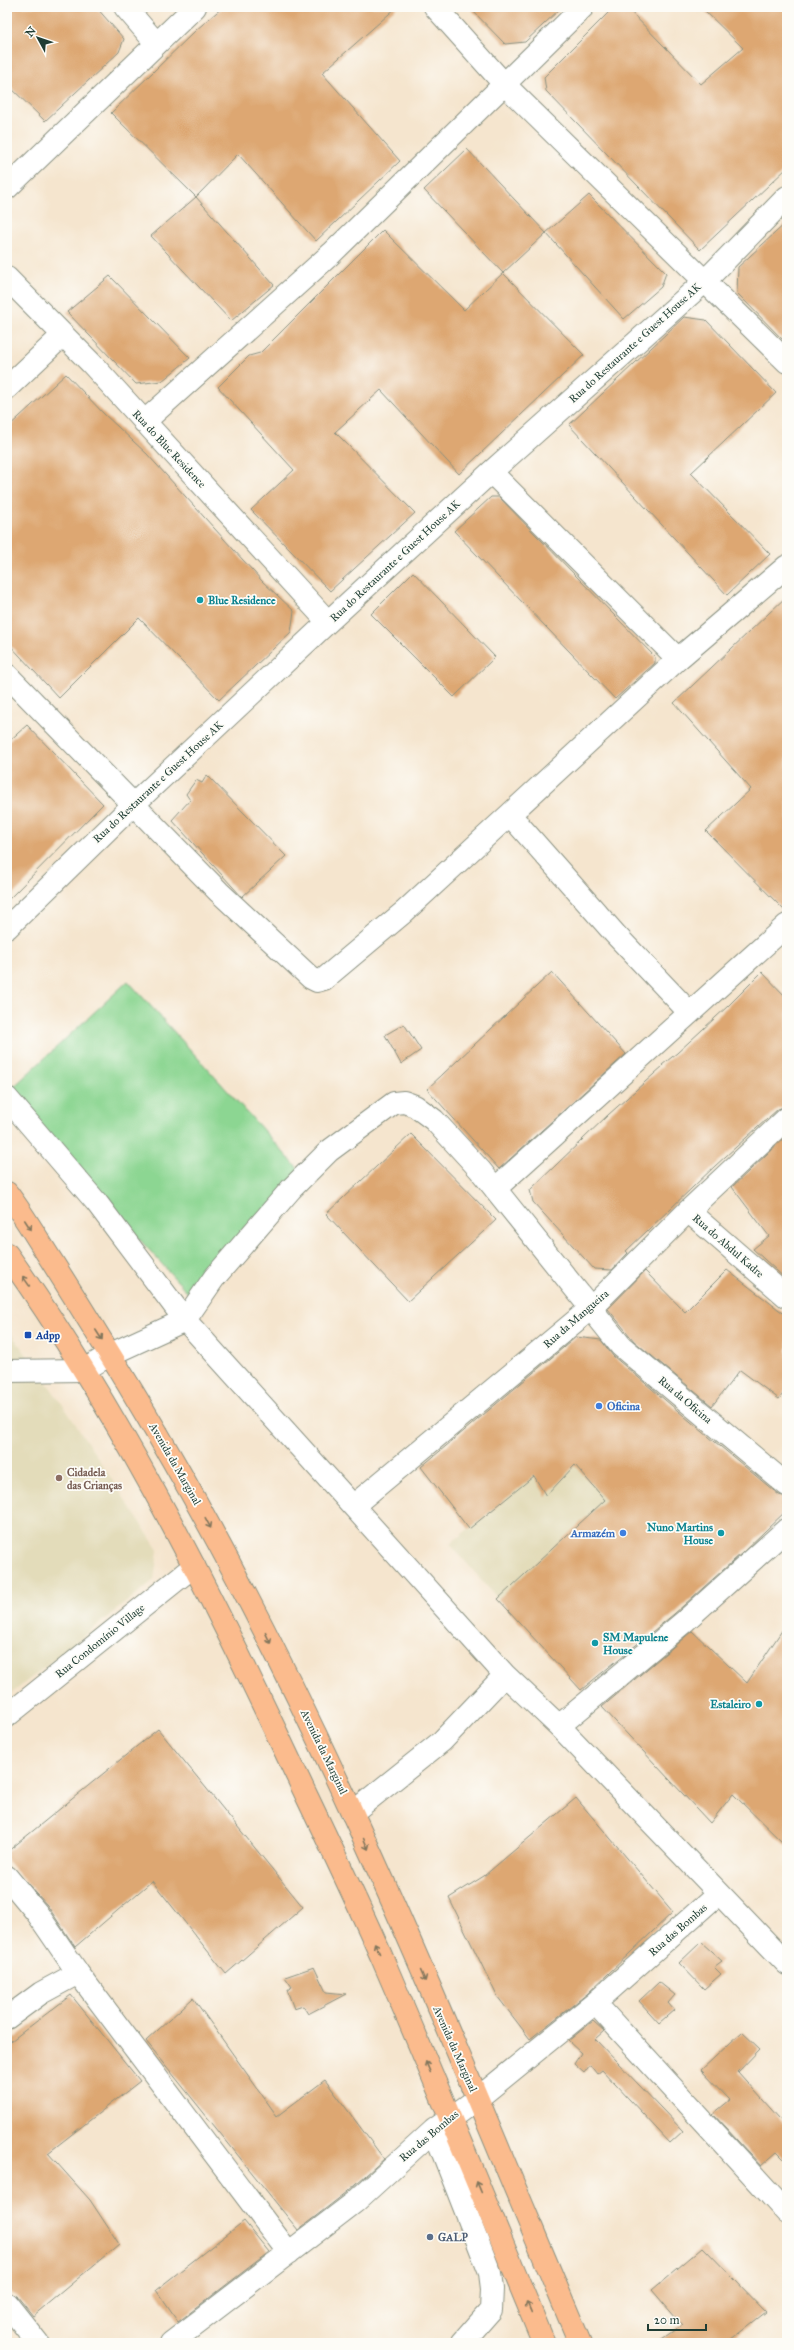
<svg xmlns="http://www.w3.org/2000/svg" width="794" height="2350" viewBox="0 0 794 2350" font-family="'IM FELL Great Primer',serif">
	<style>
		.built { fill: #e3dcba }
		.green { fill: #8cd692; stroke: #568a63 }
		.building { fill: #dda772 }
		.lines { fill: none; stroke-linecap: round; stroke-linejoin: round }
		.minor-casing { stroke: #8a9181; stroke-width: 24 }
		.major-casing { stroke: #8a9181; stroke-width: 24 }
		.minor { stroke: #fff; stroke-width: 22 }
		.major { stroke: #fbbb8d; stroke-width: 22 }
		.oneway { stroke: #82765c }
		.culture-dot { fill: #0f9aa8; stroke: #fdfcf7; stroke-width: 1.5 }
		.transit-dot { fill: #1a4fb4; stroke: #fdfcf7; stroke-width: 1.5 }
		.shop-dot { fill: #3f7fe0; stroke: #fdfcf7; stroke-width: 1.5 }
		.education-dot { fill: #8d6e63; stroke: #fdfcf7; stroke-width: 1.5 }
		.service-dot { fill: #5c6f8a; stroke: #fdfcf7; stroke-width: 1.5 }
		.labels { text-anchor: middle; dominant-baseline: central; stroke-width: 3.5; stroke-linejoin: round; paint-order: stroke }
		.street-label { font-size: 11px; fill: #1f3d34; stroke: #fdfcf7 }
		.culture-label { font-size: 11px; font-weight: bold; fill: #0d838f; stroke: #fdfcf7; text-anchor: start }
		.transit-label { font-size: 11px; font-weight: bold; fill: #164399; stroke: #fdfcf7; text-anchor: start }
		.shop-label { font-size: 11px; font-weight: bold; fill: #366cbe; stroke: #fdfcf7; text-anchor: start }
		.education-label { font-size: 11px; font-weight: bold; fill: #785e54; stroke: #fdfcf7; text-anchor: start }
		.service-label { font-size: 11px; font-weight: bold; fill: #4e5e75; stroke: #fdfcf7; text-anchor: start }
	</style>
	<rect width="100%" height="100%" fill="#fdfcf7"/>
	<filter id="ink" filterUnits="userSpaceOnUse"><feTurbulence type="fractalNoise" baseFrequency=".025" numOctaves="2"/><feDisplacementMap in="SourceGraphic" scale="8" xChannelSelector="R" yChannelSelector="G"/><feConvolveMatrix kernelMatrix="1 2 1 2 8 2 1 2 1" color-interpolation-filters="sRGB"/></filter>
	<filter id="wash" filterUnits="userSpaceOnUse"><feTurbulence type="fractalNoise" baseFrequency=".012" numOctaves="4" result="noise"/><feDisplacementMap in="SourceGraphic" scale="16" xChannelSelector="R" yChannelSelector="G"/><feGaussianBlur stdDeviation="0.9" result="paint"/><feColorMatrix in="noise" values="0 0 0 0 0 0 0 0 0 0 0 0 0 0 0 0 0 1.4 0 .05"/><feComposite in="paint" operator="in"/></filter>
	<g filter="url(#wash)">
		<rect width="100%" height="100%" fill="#f5e5ce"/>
		<path class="built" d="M7 1328 63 1405 158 1550 154 1580 7 1697Z
			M577 1463 608 1504 498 1599 450 1544 534 1476 548 1494Z"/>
		<path class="green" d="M128 981 312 1184 190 1295 7 1093Z"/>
		<g id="blocks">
			<path class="building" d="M7 7H96L124 39 119 52 45 121 7 84Z
				M223 7H397L322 73 400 161 316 241 238 154 196 197 111 113 196 30Z
				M469 7H562L525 42 505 44Z
				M614 7H626L701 84 743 48 701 7H787V168L700 250 546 91 544 77Z
				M467 149 546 233 503 273 424 190Z
				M589 195 666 273 661 287 624 319 546 233Z
				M196 197 274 285 231 321 151 236Z
				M787 222V344L737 293 738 267Z
				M383 230 464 310 503 273 584 355 459 474 381 390 335 432 415 513 330 591 251 510 294 470 218 387 249 356 260 353Z
				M110 276 190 358 162 381 136 384 67 312Z
				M684 317 706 320 776 393 691 473 770 554 727 595 569 425Z
				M66 374 104 414 147 454 262 581 294 611 291 632 219 700 139 618 59 698 7 642V428Z
				M491 497H499L655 657V663L615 699 454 531Z
				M413 572 495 657 454 697 371 614Z
				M787 596V913L706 831 751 789 674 703Z
				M27 725 103 804 7 901V743Z
				M207 775 286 856 242 897 172 820 190 800 186 794 196 780 202 783Z
				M552 972 626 1054 499 1169 427 1089Z
				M762 972 787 998V1106L778 1109 715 1166 626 1251 628 1253 612 1270 594 1269 533 1202 530 1190 608 1115 663 1066 662 1065 677 1053 728 1006Z
				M404 1024 421 1050 401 1064 385 1035Z
				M411 1134 496 1220 408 1301 326 1214Z
				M787 1135V1280L753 1249 769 1236 732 1187Z
				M727 1270 787 1316V1389L779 1399 740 1370 712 1406 634 1341 608 1309 645 1271 685 1312Z
				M576 1337 601 1340 613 1356 697 1427 779 1495 787 1497V1510L742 1553 674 1614 581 1690 498 1599 605 1500 575 1465 546 1496 534 1476 469 1529 421 1467Z
				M787 1623V1847L733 1794 710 1823 602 1707 692 1631 747 1683Z
				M158 1729 303 1907 226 1974 152 1881 75 1947 47 1905 7 1861V1852Z
				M576 1798 673 1912 587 1994 530 2039 497 1996 449 1898 484 1876Z
				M701 1942 722 1961 714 1967 721 1974 704 1989 679 1963Z
				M314 1967 326 1992 346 1994 308 2014 303 2006 294 2009 287 1990 292 1987 285 1977Z
				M659 1982 675 1995 668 2003 674 2010 659 2023 639 2001Z
				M71 1995 140 2081 48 2153 90 2200 119 2244 33 2316 17 2296 7 2292V2044Z
				M193 1998 277 2116 325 2080 384 2159 347 2192 298 2230 146 2041Z
				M593 2021 604 2031 595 2039 683 2131 670 2143 602 2070 597 2074 590 2065 584 2073 574 2064 581 2053 568 2041Z
				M742 2032 760 2049 738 2072 787 2127V2162L777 2152 761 2166 713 2114 730 2100 701 2070Z
				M244 2221 269 2252 178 2322 156 2290Z
				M703 2247 766 2312 726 2343H656L682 2325 652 2290Z"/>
		</g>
	</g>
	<g filter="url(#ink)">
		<use href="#blocks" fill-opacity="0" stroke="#8a9181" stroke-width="1"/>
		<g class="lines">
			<defs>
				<path id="minor" d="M125 7 156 43
					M435 7 505 85 787 362
					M7 188 195 7
					M7 278 91 363 328 622
					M7 388 63 335
					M144 422 332 253 583 7
					M491 472 678 659
					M7 675 219 892 311 978 317 981 324 979 404 912 678 659 787 566
					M510 815 615 934 689 1012
					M7 928 134 804 328 622 491 472 704 282 787 197
					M7 1098 97 1203 185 1320 353 1506 505 1675 559 1726 787 1964
					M495 1189 787 925
					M688 1211 787 1297
					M7 1371 84 1370 111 1354 185 1320 214 1278 291 1189 329 1151 394 1103 404 1102 415 1106 434 1120 480 1170 621 1346 787 1485
					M353 1506 590 1309 688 1211 787 1118
					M7 1716 194 1566
					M559 1726 685 1621 787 1529
					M352 1813 442 1741 505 1675
					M7 1877 37 1913 78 1973 41 1993 7 2018
					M78 1973 289 2253
					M595 2003 787 2213
					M434 2130 490 2273 492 2289 491 2310 462 2343
					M7 2304 38 2343
					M171 2343 355 2202 434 2130 477 2099 595 2003 719 1893"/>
				<path id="major" d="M7 1193C24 1215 38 1240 53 1263 82 1309 110 1354 138 1401 316 1697 446 2025 580 2343
					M7 1254C114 1404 200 1572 279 1738 314 1812 350 1885 383 1960 438 2087 491 2215 544 2343"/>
			</defs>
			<use href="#minor" class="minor-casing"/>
			<use href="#major" class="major-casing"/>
			<use href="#minor" class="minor"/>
			<use href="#major" class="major"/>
		</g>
		<defs><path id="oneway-shaft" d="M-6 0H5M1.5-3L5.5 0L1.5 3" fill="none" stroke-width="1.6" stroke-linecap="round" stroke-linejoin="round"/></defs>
		<g class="oneway">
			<use href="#oneway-shaft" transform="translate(28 1225) rotate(57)"/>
			<use href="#oneway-shaft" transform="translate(26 1281) rotate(-125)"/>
			<use href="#oneway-shaft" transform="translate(99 1335) rotate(57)"/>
			<use href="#oneway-shaft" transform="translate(208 1523) rotate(62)"/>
			<use href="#oneway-shaft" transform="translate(268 1638) rotate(64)"/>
			<use href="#oneway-shaft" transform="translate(366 1844) rotate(66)"/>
			<use href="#oneway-shaft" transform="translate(377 1948) rotate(-115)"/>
			<use href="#oneway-shaft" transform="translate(423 1976) rotate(66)"/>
			<use href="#oneway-shaft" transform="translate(428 2067) rotate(-113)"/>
			<use href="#oneway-shaft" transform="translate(479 2187) rotate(-113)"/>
			<use href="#oneway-shaft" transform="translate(529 2307) rotate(-113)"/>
		</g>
	</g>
	<g class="culture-dot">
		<circle cx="200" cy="600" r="4"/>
		<circle cx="721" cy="1533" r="4"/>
		<circle cx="595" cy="1643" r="4"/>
		<circle cx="759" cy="1704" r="4"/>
	</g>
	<rect class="transit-dot" x="24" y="1331" width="8" height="8" rx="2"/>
	<g class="shop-dot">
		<circle cx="599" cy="1406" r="4"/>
		<circle cx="623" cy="1533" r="4"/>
	</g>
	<circle class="education-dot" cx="59" cy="1478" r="4"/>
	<circle class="service-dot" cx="430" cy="2237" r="4"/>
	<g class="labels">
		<g class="street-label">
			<text transform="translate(635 343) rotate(-42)">Rua do Restaurante e Guest House AK</text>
			<text transform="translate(169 449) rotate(47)">Rua do Blue Residence</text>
			<text transform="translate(395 561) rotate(-43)">Rua do Restaurante e Guest House AK</text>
			<text transform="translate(158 782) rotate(-43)">Rua do Restaurante e Guest House AK</text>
			<text transform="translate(728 1246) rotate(41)">Rua do Abdul Kadre</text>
			<text transform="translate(576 1319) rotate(-41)">Rua da Mangueira</text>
			<text transform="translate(685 1400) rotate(40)">Rua da Oficina</text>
			<text transform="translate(175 1464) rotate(60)">Avenida da Marginal</text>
			<text transform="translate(100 1641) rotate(-39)">Rua Condomínio Village</text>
			<text transform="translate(324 1752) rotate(64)">Avenida da Marginal</text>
			<text transform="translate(678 1930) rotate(-41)">Rua das Bombas</text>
			<text transform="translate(455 2049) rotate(66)">Avenida da Marginal</text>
			<text transform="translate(429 2136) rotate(-40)">Rua das Bombas</text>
		</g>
		<g class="culture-label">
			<text x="208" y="600">Blue Residence</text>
			<text x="713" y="1527" text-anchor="end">Nuno Martins<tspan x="713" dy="13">House</tspan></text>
			<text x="603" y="1637">SM Mapulene<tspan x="603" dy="13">House</tspan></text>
			<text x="751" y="1704" text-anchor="end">Estaleiro</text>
		</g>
		<g class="transit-label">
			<text x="36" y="1335">Adpp</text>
		</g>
		<g class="shop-label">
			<text x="607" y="1406">Oficina</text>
			<text x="615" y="1533" text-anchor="end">Armazém</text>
		</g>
		<g class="education-label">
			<text x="67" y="1472">Cidadela<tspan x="67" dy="13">das Crianças</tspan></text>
		</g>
		<g class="service-label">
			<text x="438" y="2237">GALP</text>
		</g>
	</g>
	<rect width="794" height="2350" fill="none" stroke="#fdfcf7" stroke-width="24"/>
	<g transform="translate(38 38) rotate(310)" stroke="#fdfcf7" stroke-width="3" paint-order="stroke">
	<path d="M0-3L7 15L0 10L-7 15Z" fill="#1f3d34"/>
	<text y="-6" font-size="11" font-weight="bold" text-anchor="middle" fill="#1f3d34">N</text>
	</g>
	<path d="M648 2324v6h58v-6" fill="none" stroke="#1f3d34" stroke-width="2"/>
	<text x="654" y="2324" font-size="12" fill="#1f3d34" stroke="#fdfcf7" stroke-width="3" paint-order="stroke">20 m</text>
</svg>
